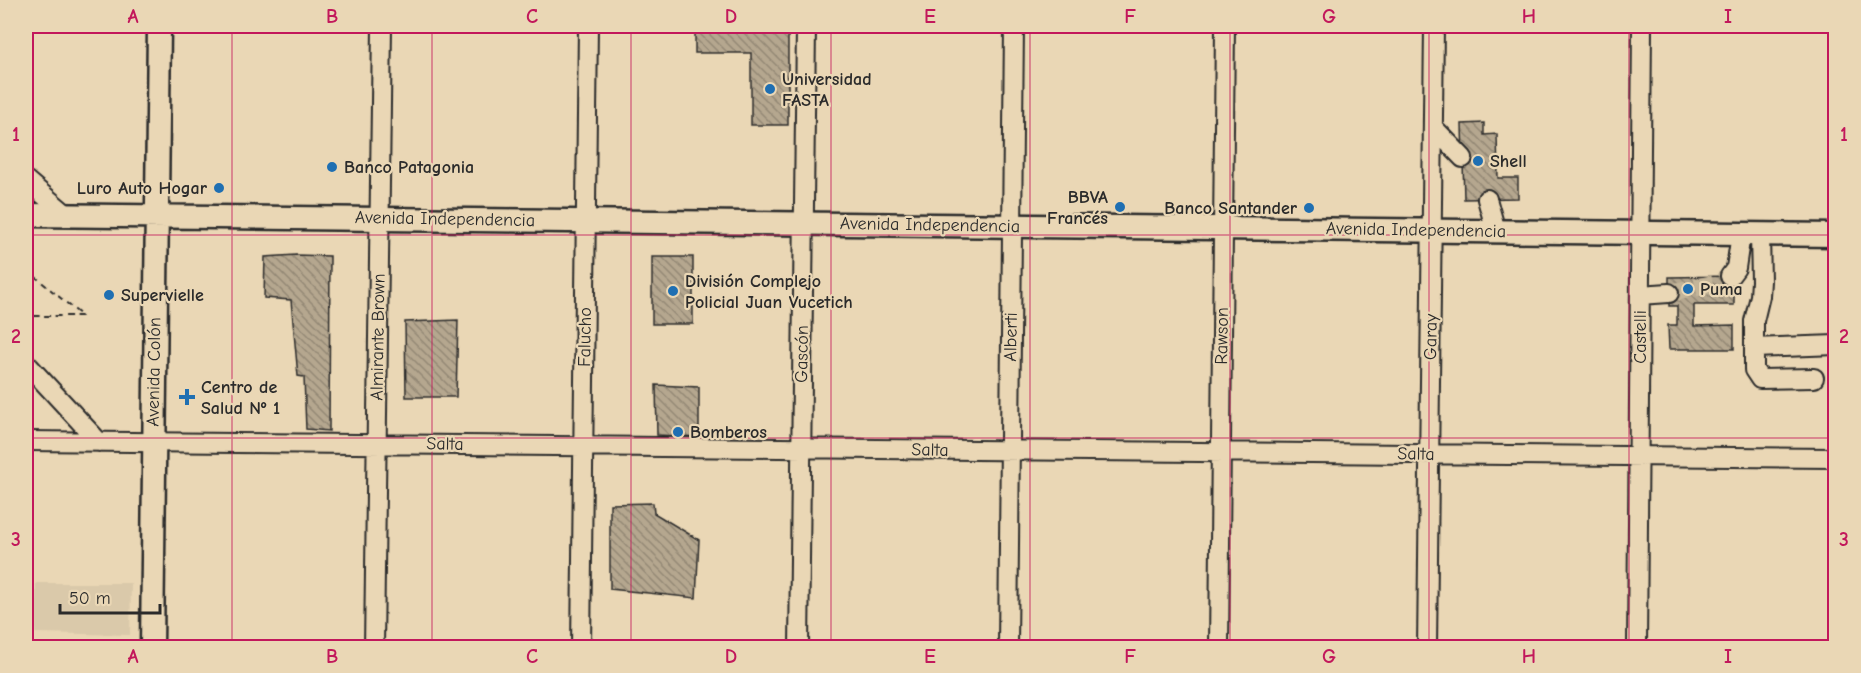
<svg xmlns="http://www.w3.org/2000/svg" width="1861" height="673" viewBox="0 0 1861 673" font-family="'Comic Neue',sans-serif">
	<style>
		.built { fill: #dac9aa }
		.building { fill: url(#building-back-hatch); stroke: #2b2b2b; stroke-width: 1.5 }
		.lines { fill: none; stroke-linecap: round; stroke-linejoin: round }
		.minor-tunnel { stroke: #c4b599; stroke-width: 18; stroke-dasharray: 18 9; stroke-linecap: butt }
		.minor-casing { stroke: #2b2b2b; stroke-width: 22 }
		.major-casing { stroke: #2b2b2b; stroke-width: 27 }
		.path { stroke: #2b2b2b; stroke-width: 2; stroke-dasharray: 6 4.5; stroke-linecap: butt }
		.minor { stroke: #ead7b5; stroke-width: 18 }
		.major { stroke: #ead7b5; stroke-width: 22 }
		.grid { fill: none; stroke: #c2185b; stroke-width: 1.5; stroke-opacity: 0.55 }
		.poi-dot { fill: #1f6fb2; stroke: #ead7b5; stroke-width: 2 }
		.labels { text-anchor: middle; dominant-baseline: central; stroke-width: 4.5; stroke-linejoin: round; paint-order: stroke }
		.poi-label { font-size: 18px; font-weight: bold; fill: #2b2b2b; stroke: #ead7b5; text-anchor: start }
		.street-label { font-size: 18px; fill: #2b2b2b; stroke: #ead7b5 }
		.neatline { fill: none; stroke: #c2185b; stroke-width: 2 }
		.grid-label { font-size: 20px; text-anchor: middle; font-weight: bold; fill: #c2185b }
	</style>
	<defs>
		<pattern id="building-back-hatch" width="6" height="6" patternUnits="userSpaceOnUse" patternTransform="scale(1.5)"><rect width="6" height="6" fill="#b5a78f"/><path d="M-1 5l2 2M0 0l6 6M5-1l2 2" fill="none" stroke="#938875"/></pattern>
	</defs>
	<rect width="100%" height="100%" fill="#ead7b5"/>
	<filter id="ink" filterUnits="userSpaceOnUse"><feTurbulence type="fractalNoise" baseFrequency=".0167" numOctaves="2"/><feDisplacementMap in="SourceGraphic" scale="12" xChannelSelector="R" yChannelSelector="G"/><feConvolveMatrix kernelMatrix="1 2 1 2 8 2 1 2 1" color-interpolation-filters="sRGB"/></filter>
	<g filter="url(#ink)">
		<path class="built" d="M36 583H131L130 635 35 633Z"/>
		<path class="building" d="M695 26H788V125H751V53H695Z
			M1484 123V135L1497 134 1498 178H1518V198L1464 199 1462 124Z
			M296 255 330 256 329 431 306 429 304 377 298 376 291 300 264 298 265 257Z
			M652 257H693V324H652Z
			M1734 276V305H1694V326L1734 325V349H1669L1668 325H1677V306H1669V277Z
			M458 320 456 397H406L405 322Z
			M656 385 699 387V437L657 435Z
			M653 503 654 513 699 540 696 598 610 589V504Z"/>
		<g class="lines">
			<path class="minor-tunnel" d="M1669 293 1719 283 1730 276"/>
			<defs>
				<path id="minor" d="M1433 127 1463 158
					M26 180 67 215
					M1487 199 1496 231
					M1730 276 1736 268 1741 234
					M1640 295 1669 293
					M1754 348V321L1760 296 1761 281 1760 234
					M26 363 99 442
					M1814 378 1760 379 1754 370V348L1836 345
					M26 441 1836 458
					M374 648 382 26
					M581 648 588 26
					M799 648 806 26
					M1008 648 1014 26
					M1219 648 1225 26
					M1427 648 1434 26
					M1637 648 1642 26"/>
				<path id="major" d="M26 215 1836 235
					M152 648 159 26"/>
			</defs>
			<use href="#minor" class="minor-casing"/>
			<use href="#major" class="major-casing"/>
			<path class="path" d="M26 269 82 316H26"/>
			<use href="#minor" class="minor"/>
			<use href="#major" class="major"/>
		</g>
	</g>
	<path class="grid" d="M232 26V648M432 26V648M631 26V648M831 26V648M1030 26V648M1230 26V648M1429 26V648M1629 26V648M26 235H1836M26 438H1836"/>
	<g class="poi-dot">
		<circle cx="770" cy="89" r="6"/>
		<circle cx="1478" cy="161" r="6"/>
		<circle cx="332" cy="167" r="6"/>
		<circle cx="219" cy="188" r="6"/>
		<circle cx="1120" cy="207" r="6"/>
		<circle cx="1309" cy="208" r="6"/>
		<circle cx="1688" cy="289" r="6"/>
		<circle cx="673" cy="291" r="6"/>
		<circle cx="109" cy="295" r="6"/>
		<path d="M184 388h6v6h6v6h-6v6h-6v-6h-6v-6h6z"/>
		<circle cx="678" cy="432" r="6"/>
	</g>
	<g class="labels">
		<g class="poi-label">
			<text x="782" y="79">Universidad<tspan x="782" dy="21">FASTA</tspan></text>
			<text x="1490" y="161">Shell</text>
			<text x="344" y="167">Banco Patagonia</text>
			<text x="207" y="188" text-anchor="end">Luro Auto Hogar</text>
			<text x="1108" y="197" text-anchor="end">BBVA<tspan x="1108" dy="21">Francés</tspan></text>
			<text x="1297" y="208" text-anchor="end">Banco Santander</text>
			<text x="685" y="281">División Complejo<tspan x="685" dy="21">Policial Juan Vucetich</tspan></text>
			<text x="1700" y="289">Puma</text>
			<text x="121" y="295">Supervielle</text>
			<text x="201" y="387">Centro de<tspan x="201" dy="21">Salud Nº 1</tspan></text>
			<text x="690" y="432">Bomberos</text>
		</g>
		<g class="street-label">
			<text transform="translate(445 219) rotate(1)">Avenida Independencia</text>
			<text transform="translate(930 225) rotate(1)">Avenida Independencia</text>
			<text transform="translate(1416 230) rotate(1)">Avenida Independencia</text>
			<text transform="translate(1222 336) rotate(-89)">Rawson</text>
			<text transform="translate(378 337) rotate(-89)">Almirante Brown</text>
			<text transform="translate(585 337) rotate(-89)">Falucho</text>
			<text transform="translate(1011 337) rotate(-89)">Alberti</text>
			<text transform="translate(1431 337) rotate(-89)">Garay</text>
			<text transform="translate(1640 337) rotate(-90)">Castelli</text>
			<text transform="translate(802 354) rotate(-89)">Gascón</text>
			<text transform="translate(154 372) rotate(-89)">Avenida Colón</text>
			<text transform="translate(445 444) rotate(1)">Salta</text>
			<text transform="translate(930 450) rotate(1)">Salta</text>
			<text transform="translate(1416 454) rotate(1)">Salta</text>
		</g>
	</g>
	<rect width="1861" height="673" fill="none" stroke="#ead7b5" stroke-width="66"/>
	<path d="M60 604v9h100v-9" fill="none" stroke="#2b2b2b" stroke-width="3"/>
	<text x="69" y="604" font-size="18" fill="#2b2b2b" stroke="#ead7b5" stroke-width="4.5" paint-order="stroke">50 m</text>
	<rect x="33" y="33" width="1795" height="607" class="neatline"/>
	<g class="grid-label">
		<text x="133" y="23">A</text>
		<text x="332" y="23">B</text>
		<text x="532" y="23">C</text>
		<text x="731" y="23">D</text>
		<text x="930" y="23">E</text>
		<text x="1130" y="23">F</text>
		<text x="1329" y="23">G</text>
		<text x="1529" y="23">H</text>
		<text x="1728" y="23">I</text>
		<text x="16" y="141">1</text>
		<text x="1844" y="141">1</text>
		<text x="16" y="343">2</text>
		<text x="1844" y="343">2</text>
		<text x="16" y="546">3</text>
		<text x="1844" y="546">3</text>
		<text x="133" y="663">A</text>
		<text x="332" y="663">B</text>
		<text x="532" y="663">C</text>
		<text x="731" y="663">D</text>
		<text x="930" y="663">E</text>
		<text x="1130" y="663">F</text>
		<text x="1329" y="663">G</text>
		<text x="1529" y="663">H</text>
		<text x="1728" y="663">I</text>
	</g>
</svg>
